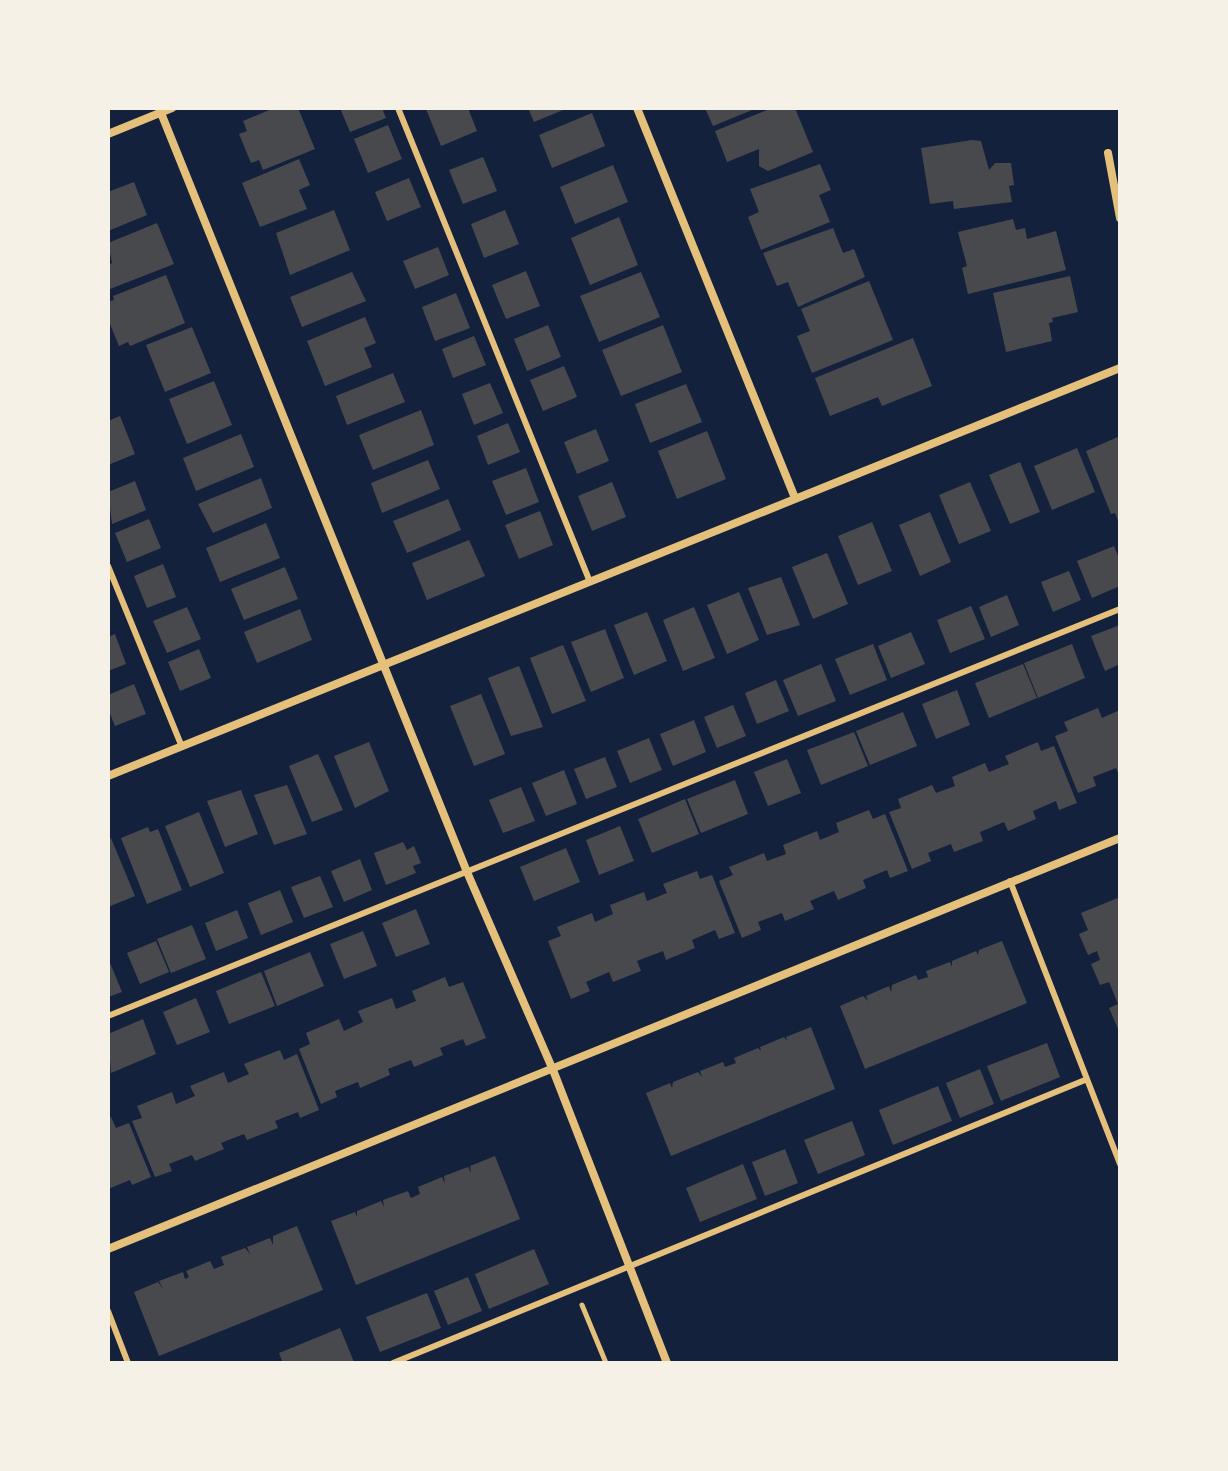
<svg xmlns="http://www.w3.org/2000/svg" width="1228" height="1471" viewBox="0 0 1228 1471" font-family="Commissioner,sans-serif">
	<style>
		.building { fill: #48494c }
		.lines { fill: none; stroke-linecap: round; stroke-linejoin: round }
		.path { stroke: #e5c07b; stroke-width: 5 }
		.service { stroke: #e5c07b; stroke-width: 6 }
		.minor { stroke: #e5c07b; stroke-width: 8 }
	</style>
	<rect width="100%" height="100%" fill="#14213d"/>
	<path class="building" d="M274 108H298L315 149 263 170 259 160 251 163 239 134 247 131 243 121Z
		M340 108H382L386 118 350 132Z
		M468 108 477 131 441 146 426 109Z
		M528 108H568L534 122Z
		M705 108H757L713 126Z
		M772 108H795L813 152 768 171 759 166V149L727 162 715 131Z
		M592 113 605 146 552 168 539 135Z
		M388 125 402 159 368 173 354 139Z
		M972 140 981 141 989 170 995 163H1011L1014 185 1009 186 1012 202 954 209 953 201 930 204 921 148Z
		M483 157 497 191 463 204 449 170Z
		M299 159 310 185 299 190 307 209 260 227 242 183Z
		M820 164 831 190 819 195 830 222 761 250 748 217 759 212 750 189Z
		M613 165 628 202 575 224 560 187Z
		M409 178 421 207 387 221 375 192Z
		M134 182 147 215 108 231V192Z
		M334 210 350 250 290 275 276 233Z
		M505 210 519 244 484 258 471 224Z
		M619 217 638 265 590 285 571 238Z
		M1013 219 1016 230 1025 228 1027 239 1056 231 1066 270 968 294 962 268 967 266 958 232Z
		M157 223 174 264 110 289 108 265 112 263 108 243Z
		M833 228 843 253 854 249 865 277 798 307 788 282 777 286 763 253Z
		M438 247 449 275 415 289 403 261Z
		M526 271 540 306 506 319 492 285Z
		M352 272 366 301 302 327 290 297Z
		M641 272 660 317 599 342 580 296Z
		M166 275 185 323 130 346 128 342 119 346 108 319V302L114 300 113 296Z
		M1070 276 1078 312 1052 318 1053 322 1049 323 1052 341 1006 352 993 293Z
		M869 281 893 340 812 373 797 336 810 331 801 309Z
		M456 293 470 328 435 341 422 307Z
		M365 317 376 343 364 348 372 367 325 386 307 341Z
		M548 325 561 357 527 371 514 339Z
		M663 325 682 372 621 396 602 350Z
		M192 327 211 373 165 392 146 345Z
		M474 336 486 365 453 378 442 349Z
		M913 338 932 386 882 406 878 397 830 416 815 378Z
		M564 366 577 397 543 411 530 380Z
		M393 373 405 402 347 425 336 396Z
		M214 381 232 425 187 444 169 399Z
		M490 383 503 413 474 425 462 394Z
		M686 384 702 422 650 443 635 404Z
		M421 410 434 445 373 470 359 435Z
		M120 416 135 454 108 465V421Z
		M508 423 520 452 488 465 477 436Z
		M596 429 609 461 577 474 564 442Z
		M707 431 726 479 677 499 658 451Z
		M241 434 254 467 196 491 183 458Z
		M1120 436V526L1115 513 1111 514 1086 451Z
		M1077 448 1095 492 1052 510 1034 466Z
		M428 460 440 489 382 513 371 483Z
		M1020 462 1040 512 1010 524 989 475Z
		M526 468 539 502 506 515 492 481Z
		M261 478 272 508 213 533 198 504Z
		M135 481 146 510 112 524 108 492Z
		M612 482 626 517 592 531 578 496Z
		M970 482 991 531 959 544 939 495Z
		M448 499 461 530 407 553 393 521Z
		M540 511 553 545 519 559 505 525Z
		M930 512 951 562 920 576 899 525Z
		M149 519 161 548 127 562 115 533Z
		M872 522 892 571 858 585 838 536Z
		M266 523 280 558 220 582 206 548Z
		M469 540 485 576 427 600 412 563Z
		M1114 546 1120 561V586L1092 598 1077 561Z
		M827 553 848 604 813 619 792 567Z
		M163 564 176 597 147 608 134 576Z
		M285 567 298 599 244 620 231 589Z
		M1069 571 1081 600 1053 612 1041 582Z
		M781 577 800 625 767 635 748 588Z
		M739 592 759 640 727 654 707 605Z
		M1007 595 1019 625 991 637 979 607Z
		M971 606 985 639 950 653 937 620Z
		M187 607 201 639 167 653 153 621Z
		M694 607 715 658 683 671 663 620Z
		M300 609 312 640 257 663 244 632Z
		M647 612 667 661 634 675 614 625Z
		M1120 625V664L1105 671 1091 636Z
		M605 629 624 678 591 692 571 642Z
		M911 632 925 664 891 678 878 646Z
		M115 634 126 664 108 671V637Z
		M873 644 887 680 850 695 835 659Z
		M1072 644 1085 678 1038 698 1024 663Z
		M563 645 586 701 552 714 530 658Z
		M199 649 211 678 180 691 168 662Z
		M821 664 836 701 798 716 783 680Z
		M1023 664 1037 698 989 718 975 683Z
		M519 666 543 727 511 736 488 678Z
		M776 680 789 711 757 724 745 693Z
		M134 684 146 714 115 726 108 709V695Z
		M957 690 970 725 936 739 922 704Z
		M481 694 505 754 474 766 450 706Z
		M733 705 746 736 717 748 704 717Z
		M1098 708 1102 718 1120 710V778L1116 768 1093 777 1096 786 1078 793 1055 736 1068 731 1064 722Z
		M903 712 917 746 870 765 856 731Z
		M694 720 706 752 673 766 660 734Z
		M854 732 868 766 821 785 807 750Z
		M649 738 662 770 630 783 617 751Z
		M369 742 389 791 355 808 334 756Z
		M1038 742 1041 751 1054 746 1077 803 1059 810 1056 801 1033 811 1036 819 1008 831 1004 822 980 832 983 841 954 852 951 844 928 853 931 861 912 869 889 812 901 808 898 799 932 785 936 793 955 786 952 777 985 763 989 772 1009 764 1005 756Z
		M318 754 343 810 312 822 289 766Z
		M605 757 617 787 586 799 574 769Z
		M787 759 801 793 768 806 754 772Z
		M564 770 577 804 546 816 532 783Z
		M735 780 748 814 701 833 687 799Z
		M287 785 307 834 274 845 254 795Z
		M521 787 535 821 503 833 489 800Z
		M241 790 258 834 225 847 207 801Z
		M685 799 699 834 652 853 638 819Z
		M869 810 873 819 885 814 908 871 890 878 887 870 863 880 866 888 838 900 834 891 810 901 814 909 785 921 782 913 758 922 761 930 742 938 719 881 733 875 729 867 764 853 767 861 786 854 783 845 817 831 820 840 839 832 836 823Z
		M199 812 224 873 190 887 165 826Z
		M620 826 634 861 599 875 586 840Z
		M148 827 150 832 158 829 182 890 147 904 121 838Z
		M111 838 135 896 108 907V840Z
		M403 842 407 850 414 846 421 863 413 866 416 873 386 885 374 853Z
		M566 848 580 882 534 901 520 867Z
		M360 859 372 890 344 902 331 871Z
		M697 871 700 879 712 875 735 933 719 939 715 930 692 940 695 948 666 960 663 951 637 961 641 971 613 982 609 972 586 982 590 991 571 999 548 941 561 936 557 927 592 913 595 922 613 914 610 905 644 892 647 901 667 893 663 884Z
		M320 876 333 907 304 918 291 887Z
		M280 890 293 922 261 935 248 903Z
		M1120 897V1028L1118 1029 1109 1008 1118 1004 1109 982 1100 985 1091 964 1100 960 1097 951 1088 955 1079 934 1088 930 1081 913Z
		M416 909 430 944 396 957 382 923Z
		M237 910 248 938 216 951 205 923Z
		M192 925 206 959 171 973 157 939Z
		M363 931 377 966 344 979 330 944Z
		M156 941 169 972 140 984 127 953Z
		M1002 941 1027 1003 865 1069 840 1006 863 996 868 1001 866 996 889 986 891 992 892 985 916 975 918 980 928 977 926 971 950 962 952 967V961L976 951 978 955 979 950Z
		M310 952 324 986 277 1006 264 971Z
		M108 958 122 992 108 997Z
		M261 972 275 1006 229 1024 216 991Z
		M445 977 449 987 463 982 486 1038 466 1046 463 1039 440 1048 443 1055 414 1067 411 1060 388 1069 390 1075 360 1088 358 1082 335 1091 337 1097 321 1104 299 1049 310 1044 306 1033 339 1019 344 1031 363 1022 358 1011 392 998 396 1009 416 1001 412 991Z
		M196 998 210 1032 177 1045 163 1012Z
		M143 1019 156 1054 111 1073 108 1034Z
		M811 1027 835 1089 671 1156 646 1093 670 1083 672 1088 673 1082 698 1072 702 1077 700 1071 723 1062 725 1067 736 1063 734 1058 758 1048 761 1051 760 1047 784 1037 787 1041 786 1037Z
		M1047 1043 1060 1077 1001 1101 987 1066Z
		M280 1050 284 1060 297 1054 319 1110 300 1118 298 1112 275 1121 278 1128 247 1140 244 1134 221 1143 224 1149 195 1161 192 1155 169 1164 172 1171 155 1177 132 1121 142 1118 137 1106 172 1092 176 1104 195 1096 190 1086 224 1072 228 1083 249 1074 244 1064Z
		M980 1069 994 1104 960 1118 946 1083Z
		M938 1086 952 1121 893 1145 879 1110Z
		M111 1117 116 1128 129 1123 151 1177 132 1185 130 1180 108 1189V1118Z
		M852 1121 865 1155 818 1174 804 1140Z
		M785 1149 798 1183 765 1196 752 1162Z
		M495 1156 520 1219 356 1285 331 1221 355 1212 357 1217V1211L381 1201 384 1207 383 1200 408 1191 411 1198 420 1194 418 1187 442 1177 445 1184 444 1176 468 1167 471 1173 470 1166Z
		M743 1164 757 1199 700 1222 686 1188Z
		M297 1226 323 1290 159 1356 134 1292 158 1282 163 1289 159 1281 183 1272 185 1279 189 1277 186 1271 210 1261 214 1269 224 1265 221 1257 245 1248 250 1254 247 1247 270 1238 273 1245V1236Z
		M534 1249 549 1284 489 1309 475 1274Z
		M468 1277 482 1311 448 1325 434 1291Z
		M427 1293 441 1328 380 1352 366 1317Z
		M340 1328 354 1362 283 1363 279 1353Z"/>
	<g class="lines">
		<path class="path" d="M582 1305 606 1363"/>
		<path class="service" d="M398 108 590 582
			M108 566 182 747
			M1010 881 1120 1164
			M108 1016 1120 609
			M108 1311 128 1363
			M393 1363 1085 1080"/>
		<path class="minor" d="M159 108 467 872 553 1070 667 1363
			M637 108 795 498
			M108 134 172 108
			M1108 153 1120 218
			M108 776 1120 368
			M108 1249 1120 838"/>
	</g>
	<rect width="1228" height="1471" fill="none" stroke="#f6f1e7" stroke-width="220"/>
</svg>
